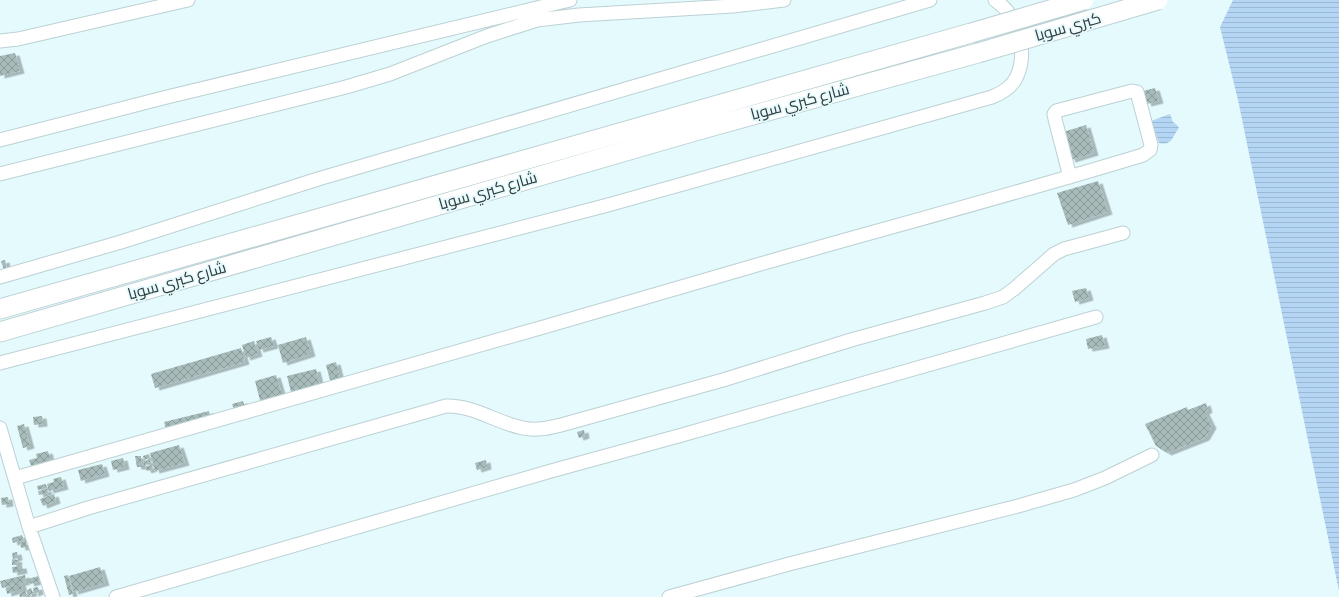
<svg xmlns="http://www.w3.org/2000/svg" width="1339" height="597" viewBox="0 0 1339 597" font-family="'Alegreya Sans',Cairo,sans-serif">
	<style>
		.water { fill: url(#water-rules) }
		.building { fill: url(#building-cross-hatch); filter: url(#shadow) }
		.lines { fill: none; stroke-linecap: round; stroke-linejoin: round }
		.minor-casing { stroke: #bcd1d4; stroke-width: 15 }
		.highway-casing { stroke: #bcd1d4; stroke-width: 21 }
		.minor { stroke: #fff; stroke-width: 13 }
		.highway { stroke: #fff; stroke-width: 19 }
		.highway-bridge-casing { stroke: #bcd1d4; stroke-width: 21; stroke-linecap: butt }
		.highway-bridge { stroke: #fff; stroke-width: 19 }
		.labels { text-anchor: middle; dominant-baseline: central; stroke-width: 3.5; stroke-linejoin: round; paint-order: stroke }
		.street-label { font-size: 16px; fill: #343c3e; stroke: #e4fafd }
	</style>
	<defs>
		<pattern id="water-rules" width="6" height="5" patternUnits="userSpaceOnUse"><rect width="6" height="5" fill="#b4d6f4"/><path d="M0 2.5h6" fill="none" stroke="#9bb9d2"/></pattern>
		<pattern id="building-cross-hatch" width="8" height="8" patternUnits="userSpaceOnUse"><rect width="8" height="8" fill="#a7bcba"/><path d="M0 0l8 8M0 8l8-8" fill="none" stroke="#899a99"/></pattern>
		<filter id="shadow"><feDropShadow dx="4.5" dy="2.5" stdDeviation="0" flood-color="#0004"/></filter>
	</defs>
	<rect width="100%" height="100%" fill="#e4fafd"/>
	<path class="water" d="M1233 0H1339V591L1238 100 1220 27Z
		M1170 114 1173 122 1177 125 1179 128C1172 136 1173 146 1159 143L1151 121Z"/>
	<path class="building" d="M15 53 20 71 0 76V56Z
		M1155 88 1159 101 1147 104 1143 91Z
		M1086 125 1094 153 1071 160 1063 132Z
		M1098 181 1108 212 1068 225 1057 193Z
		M5 260 7 270H4L1 261Z
		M1086 288 1089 298 1075 302 1072 291Z
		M1102 335 1105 346 1088 349 1086 339Z
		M271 337 274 346 259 350 256 341Z
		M306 337 311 354 283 363 278 345Z
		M254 341 258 354 246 358 242 345Z
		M241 348 245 362 155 388 151 374Z
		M336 362 341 382 331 384 326 365Z
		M316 369 321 389 292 396 287 376Z
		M276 375 283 398 261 404 255 381Z
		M243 401 246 411 236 414 232 404Z
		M1206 403 1208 410 1205 412 1212 426 1205 438 1167 453 1156 446 1145 424 1187 407 1188 410Z
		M209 411 211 421 167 433 164 422Z
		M42 416 43 424 34 425 33 417Z
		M24 424 30 446 23 448 17 426Z
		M584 430 585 436 579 438 577 432Z
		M179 445 185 463 155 471 150 453Z
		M48 451 51 462 32 468 29 460 37 458 36 454Z
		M149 454 150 458 144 460 143 456Z
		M135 456H141L142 467H137Z
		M123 458 125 467 113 470 111 461Z
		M150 460 151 464 144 465 143 461Z
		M486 460 487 467 477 470 475 463Z
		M102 464 105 474 81 481 78 470Z
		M152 465 153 469 147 471 145 467Z
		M61 477 64 487 49 491 47 484 54 482 53 479Z
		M46 484 47 488 38 490 37 486Z
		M47 489 48 493 39 495 38 491Z
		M54 494 56 501 43 506 40 499Z
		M8 497 9 504 2 505 1 498Z
		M22 535 24 540 13 543 12 538Z
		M26 541 27 547 21 548 20 542Z
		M17 552 18 558 13 559 12 553Z
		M12 559 18 560 17 565H12Z
		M22 566 23 571 13 573 12 567Z
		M100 567 105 583 74 592 69 576Z
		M25 575 26 582 2 588 0 581Z
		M42 575 44 580 30 584 28 579Z
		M68 575 73 594 69 595 64 576Z
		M21 583 23 589 7 594 6 588Z
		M38 587 39 592 34 594 33 588Z
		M31 588 33 593 28 596 26 591Z
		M25 591 27 596 20 597 19 593Z"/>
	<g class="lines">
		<defs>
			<path id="minor" d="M0 41 18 39 188 0
				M0 140 167 97 570 0
				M0 174 346 87 390 74 487 36 537 20 579 15 733 6 784 0
				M0 277 121 242 318 179 930 0
				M0 363 608 205 992 97C1002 93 1013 86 1017 76 1028 51 1018 15 995 0
				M0 428 29 527 53 597
				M15 478C263 408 510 337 757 265 886 228 1015 194 1143 155L1150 150 1151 145 1137 92 1132 91 1056 111 1054 114 1055 119 1070 177
				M29 527 88 508 446 406C473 405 497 423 523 428 536 431 548 428 561 425L723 380 851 340 985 303 1003 297 1014 289 1054 254 1064 249 1123 233
				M116 597 551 471 682 435 1096 317
				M669 597 789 564 1018 506 1074 490 1105 478 1152 455"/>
			<path id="highway" d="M0 309 971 33
				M0 332 695 131 978 53"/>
		</defs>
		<use href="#minor" class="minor-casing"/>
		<use href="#highway" class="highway-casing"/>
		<use href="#minor" class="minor"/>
		<use href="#highway" class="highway"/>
		<defs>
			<path id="highway-bridge" d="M971 33 1084 0
				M978 53 1158 0"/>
		</defs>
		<use href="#highway-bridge" class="highway-bridge-casing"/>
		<use href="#highway-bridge" class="highway-bridge"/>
	</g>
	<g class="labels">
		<g class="street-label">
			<text transform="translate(1068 27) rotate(-16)">كبري سوبا</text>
			<text transform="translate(800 102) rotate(-15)">شارع كبري سوبا</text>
			<text transform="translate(488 191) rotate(-16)">شارع كبري سوبا</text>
			<text transform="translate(177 281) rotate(-16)">شارع كبري سوبا</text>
		</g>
	</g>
</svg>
